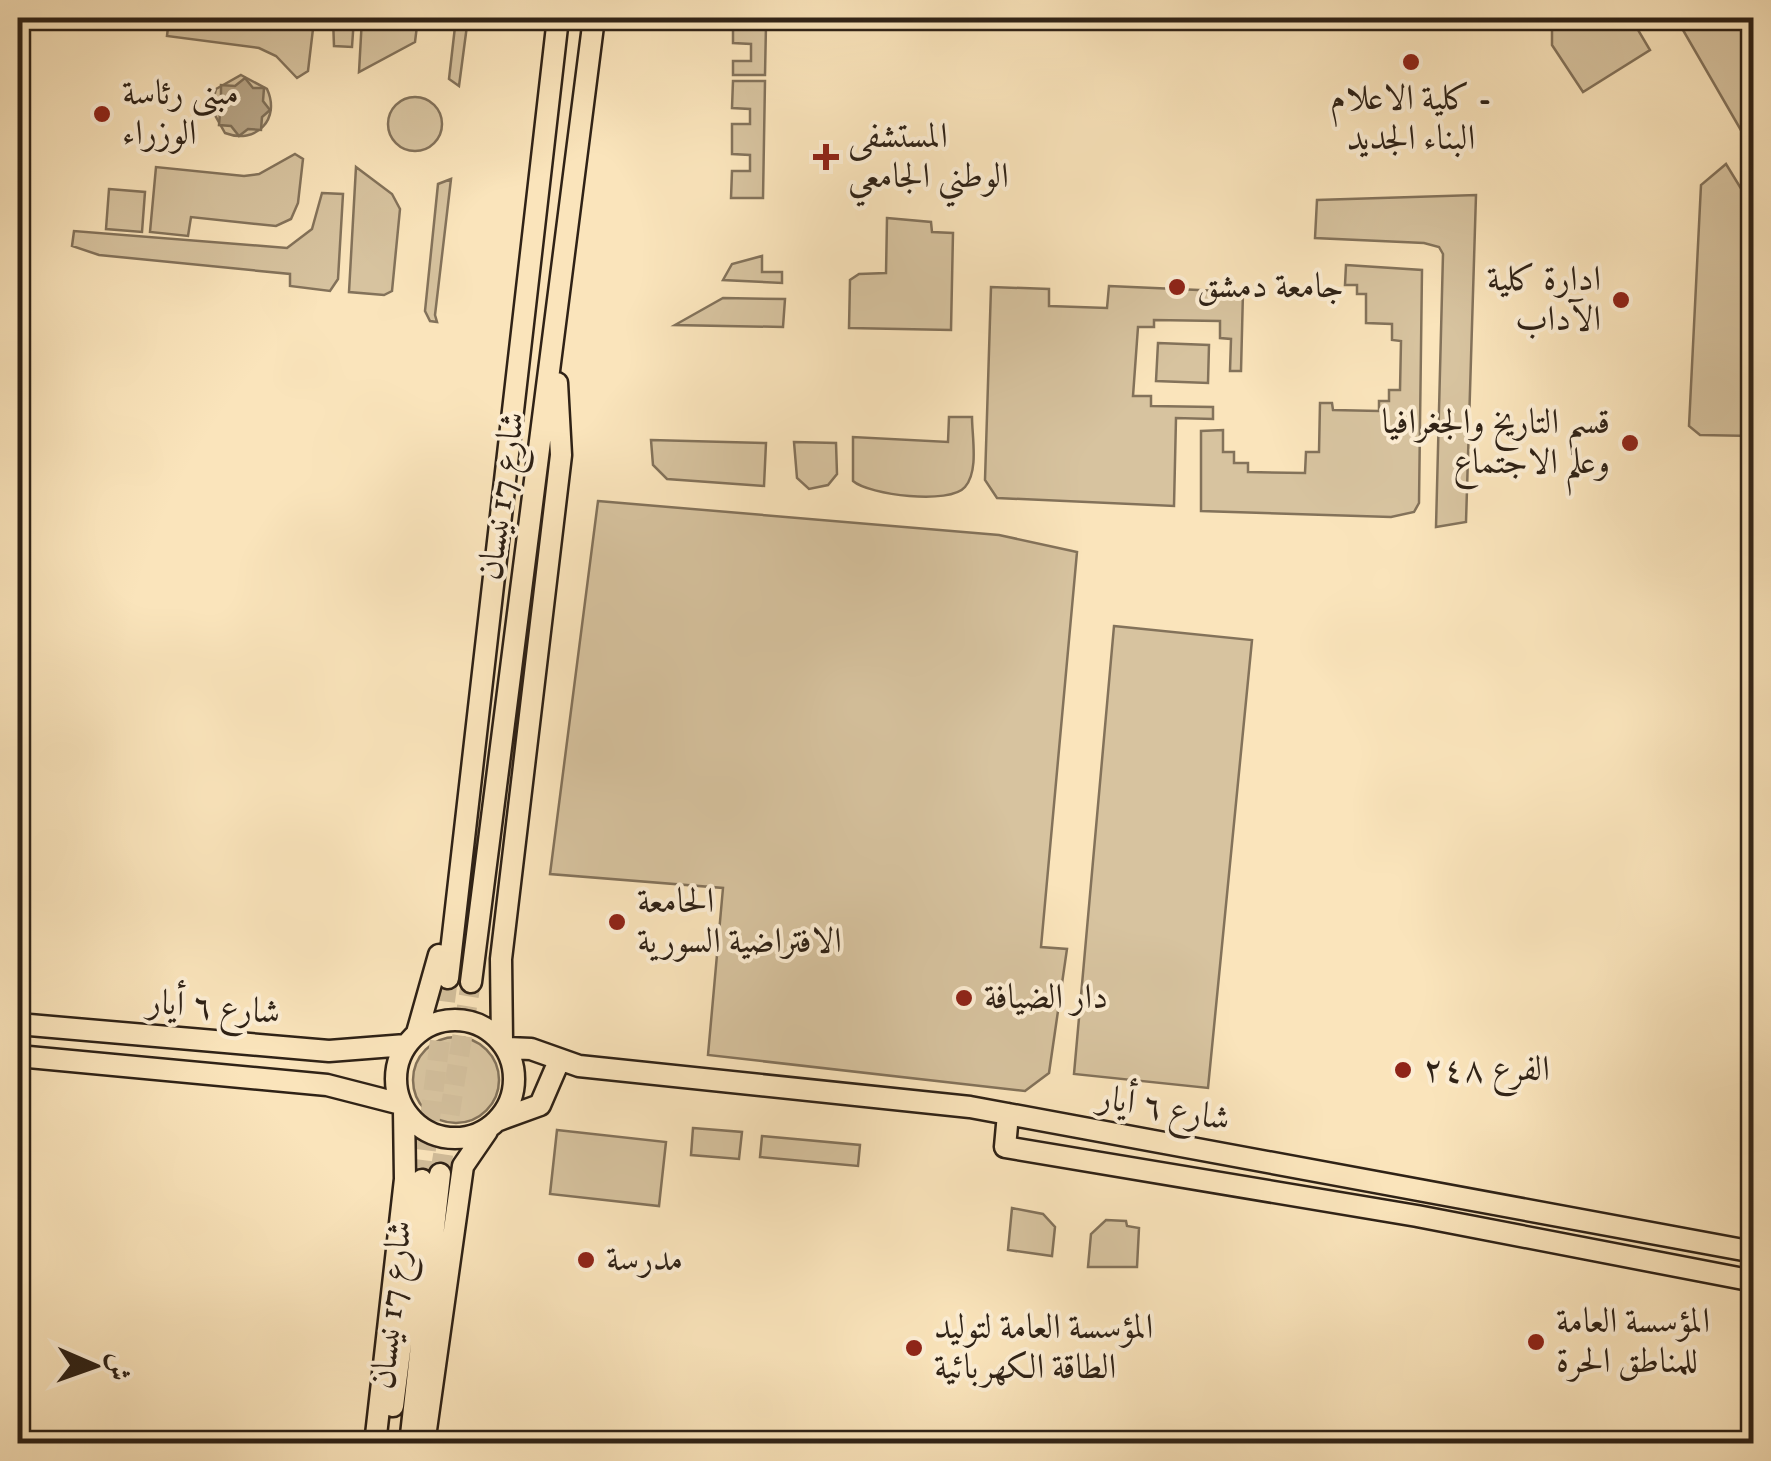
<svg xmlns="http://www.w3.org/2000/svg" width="1771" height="1461" viewBox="0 0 1771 1461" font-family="'IM FELL DW Pica',Amiri,serif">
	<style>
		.green { fill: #d7c39f; stroke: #83725a; stroke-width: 2.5 }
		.water { fill: #b5a283; stroke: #7f6f57; stroke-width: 2.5 }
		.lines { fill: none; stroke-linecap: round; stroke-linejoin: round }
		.major-tunnel { stroke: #d1bd9a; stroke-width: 20; stroke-dasharray: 20 10; stroke-linecap: butt }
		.major-casing { stroke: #2f2216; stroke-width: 25 }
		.major { stroke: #fae4bb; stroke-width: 20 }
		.poi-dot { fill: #8f2418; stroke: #fcedd3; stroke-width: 4 }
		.labels { text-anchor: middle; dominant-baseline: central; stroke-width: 8; stroke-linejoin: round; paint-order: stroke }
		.poi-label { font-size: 35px; fill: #2f2216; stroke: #fcedd3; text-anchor: start }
		.street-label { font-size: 35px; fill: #2f2216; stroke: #fcedd3 }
	</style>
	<rect width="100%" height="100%" fill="#fae4bb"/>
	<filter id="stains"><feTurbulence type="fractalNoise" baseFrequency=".002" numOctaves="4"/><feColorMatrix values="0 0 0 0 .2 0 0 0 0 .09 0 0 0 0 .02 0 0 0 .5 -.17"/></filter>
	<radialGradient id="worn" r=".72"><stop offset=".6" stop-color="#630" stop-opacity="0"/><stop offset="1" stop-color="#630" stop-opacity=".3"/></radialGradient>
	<path class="green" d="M169 18H309L313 29 308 71 297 78 276 56 259 48 167 36Z
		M333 18H354L352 47 334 46Z
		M362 18H418L415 42 359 72Z
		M456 18H468L459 86 449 79Z
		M755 18H870L888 27 766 25 765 75H733V61H751V44L733 43V26Z
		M1567 18H1631L1650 50 1583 92 1552 45V28Z
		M1676 18H1753V151Z
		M241 75 267 89C281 119 256 145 225 133L211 108 216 89Z
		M733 81H765L763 198H731L732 171H750V155L732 154V124H750V109L732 108Z
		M388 124a27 27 0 1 1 54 0a27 27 0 1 1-54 0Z
		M295 154 303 159 298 203 291 219 276 226 191 217 188 236 150 232 156 167 244 176 259 174Z
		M1726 164 1753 208V436L1700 435 1689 426 1701 185Z
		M356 167 392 194 400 209 392 291 384 295 349 292Z
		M451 179 435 315 437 322 430 321 425 311 438 184Z
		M109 189 145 192 142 232 106 229Z
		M322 193 343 194 338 279 330 291 290 286V274L99 255 72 246 74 231 287 248 312 229Z
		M1476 195 1466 522 1436 527 1443 254 1439 247 1424 243 1315 238 1317 200Z
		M887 218 931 222 932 232 953 233 951 330 849 328 850 280 859 274 886 273Z
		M762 256V272H782V283L723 280 732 264Z
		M1346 265 1422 270 1419 503 1414 512 1391 517 1201 511V431L1223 430V452H1234V463H1248V472L1305 473 1306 452H1319L1320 403H1332L1333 410 1379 411V401H1389V390H1400L1401 341 1392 340V324L1366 323V294H1357V285H1345Z
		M1109 286 1243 292 1241 371H1230L1231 339 1220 338V321L1154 320V327H1138L1133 396H1151V406L1213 407V419L1176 418 1174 506 997 498 985 480 991 287 1049 289V306L1107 308Z
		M723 298 785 299 783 327 675 325Z
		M1158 343 1209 345 1208 383 1156 381Z
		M949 417H972C972 437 979 471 965 487 950 505 869 495 853 481V437L948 442Z
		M651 440 766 443 764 486 667 479 653 465Z
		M794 442 836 443 837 474 828 485 809 489 797 478Z
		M598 501 999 535 1077 552 1041 947 1067 949 1049 1073 1025 1091 708 1055 723 888 550 874Z
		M1114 626 1252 640 1208 1088 1074 1074Z
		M413 1080a43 43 0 1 1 86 0a43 43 0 1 1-86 0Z
		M693 1128 742 1132 739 1159 691 1155Z
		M557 1130 666 1142 659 1206 550 1194Z
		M762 1136 860 1145 858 1166 760 1157Z
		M1012 1208 1043 1214 1055 1227 1052 1256 1008 1250Z
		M1106 1220 1126 1221 1127 1226 1139 1228 1137 1267H1088L1091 1234Z"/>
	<path class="water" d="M245 78 253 88H264L263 101 270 110 262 117 261 130 248 129 239 136 231 126 219 125 220 113 213 105 221 98V85L235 86Z"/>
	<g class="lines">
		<path class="major-tunnel" d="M440 1174 471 982
			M422 1180 448 978"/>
		<defs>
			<path id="major" d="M448 978 558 18
				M471 982 594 18
				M396 1079a59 59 0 1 1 118 0a59 59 0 1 1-118 0Z
				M18 1024 329 1051 406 1045
				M417 1033 439 955
				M502 1042 501 959 561 455 557 383
				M506 1048 531 1049 579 1066 970 1107 1754 1252
				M18 1056 327 1085 401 1104
				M1008 1114 1005 1147 1417 1216 1754 1281
				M499 1120 540 1105 559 1061
				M393 1406 422 1180
				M375 1444 405 1179 404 1110
				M410 1444 440 1174
				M424 1444 463 1166 487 1131"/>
		</defs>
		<use href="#major" class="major-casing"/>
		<use href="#major" class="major"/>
	</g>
	<g class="poi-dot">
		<circle cx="1411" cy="62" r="10"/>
		<circle cx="102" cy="114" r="10"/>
		<path d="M821 142h10v10h10v10h-10v10h-10v-10h-10v-10h10z"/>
		<circle cx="1177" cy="287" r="10"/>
		<circle cx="1621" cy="300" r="10"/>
		<circle cx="1630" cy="443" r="10"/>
		<circle cx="617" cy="922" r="10"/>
		<circle cx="964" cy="998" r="10"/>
		<circle cx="1403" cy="1070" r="10"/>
		<circle cx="586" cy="1260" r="10"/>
		<circle cx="1536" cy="1342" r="10"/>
		<circle cx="914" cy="1348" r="10"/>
	</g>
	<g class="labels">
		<g class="poi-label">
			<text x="122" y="94">مبنى رئاسة<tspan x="122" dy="40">الوزراء</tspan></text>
			<text x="1411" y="99" text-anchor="middle">كلية الاعلام -<tspan x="1411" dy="40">البناء الجديد</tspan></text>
			<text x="848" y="137">المستشفى<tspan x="848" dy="40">الوطني الجامعي</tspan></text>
			<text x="1601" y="280" text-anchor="end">ادارة كلية<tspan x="1601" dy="40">الآداب</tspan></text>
			<text x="1197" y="287">جامعة دمشق</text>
			<text x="1610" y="423" text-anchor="end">قسم التاريخ والجغرافيا<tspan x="1610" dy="40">وعلم الاجتماع</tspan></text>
			<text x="637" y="902">الحامعة<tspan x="637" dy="40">الافتراضية السورية</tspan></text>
			<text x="984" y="998">دار الضيافة</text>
			<text x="1423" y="1070">الفرع ٢٤٨</text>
			<text x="606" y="1260">مدرسة</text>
			<text x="1556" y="1322">المؤسسة العامة<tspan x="1556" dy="40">للمناطق الحرة</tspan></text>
			<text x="934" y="1328">المؤسسة العامة لتوليد<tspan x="934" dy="40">الطاقة الكهربائية</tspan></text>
		</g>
		<g class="street-label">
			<text transform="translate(502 496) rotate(-82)">شارع 17 نيسان</text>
			<text transform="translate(214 1008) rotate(5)">شارع ٦ أيار</text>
			<text transform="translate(1164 1109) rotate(10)">شارع ٦ أيار</text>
			<text transform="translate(392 1305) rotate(-84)">شارع 17 نيسان</text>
		</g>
	</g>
	<rect width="1771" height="1461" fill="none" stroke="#fae4bb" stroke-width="60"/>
	<rect x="20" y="20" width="1731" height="1421" fill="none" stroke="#2f2216" stroke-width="5"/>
	<rect x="30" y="30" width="1711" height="1401" fill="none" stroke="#2f2216" stroke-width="2.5"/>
	<g transform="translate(95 1366) rotate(92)" stroke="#fcedd3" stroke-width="8" paint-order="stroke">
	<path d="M0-8L18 38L0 25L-18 38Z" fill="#2f2216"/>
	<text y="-15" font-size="28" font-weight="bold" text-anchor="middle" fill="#2f2216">ش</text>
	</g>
	<rect width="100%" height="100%" filter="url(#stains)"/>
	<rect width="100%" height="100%" fill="url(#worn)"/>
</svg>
